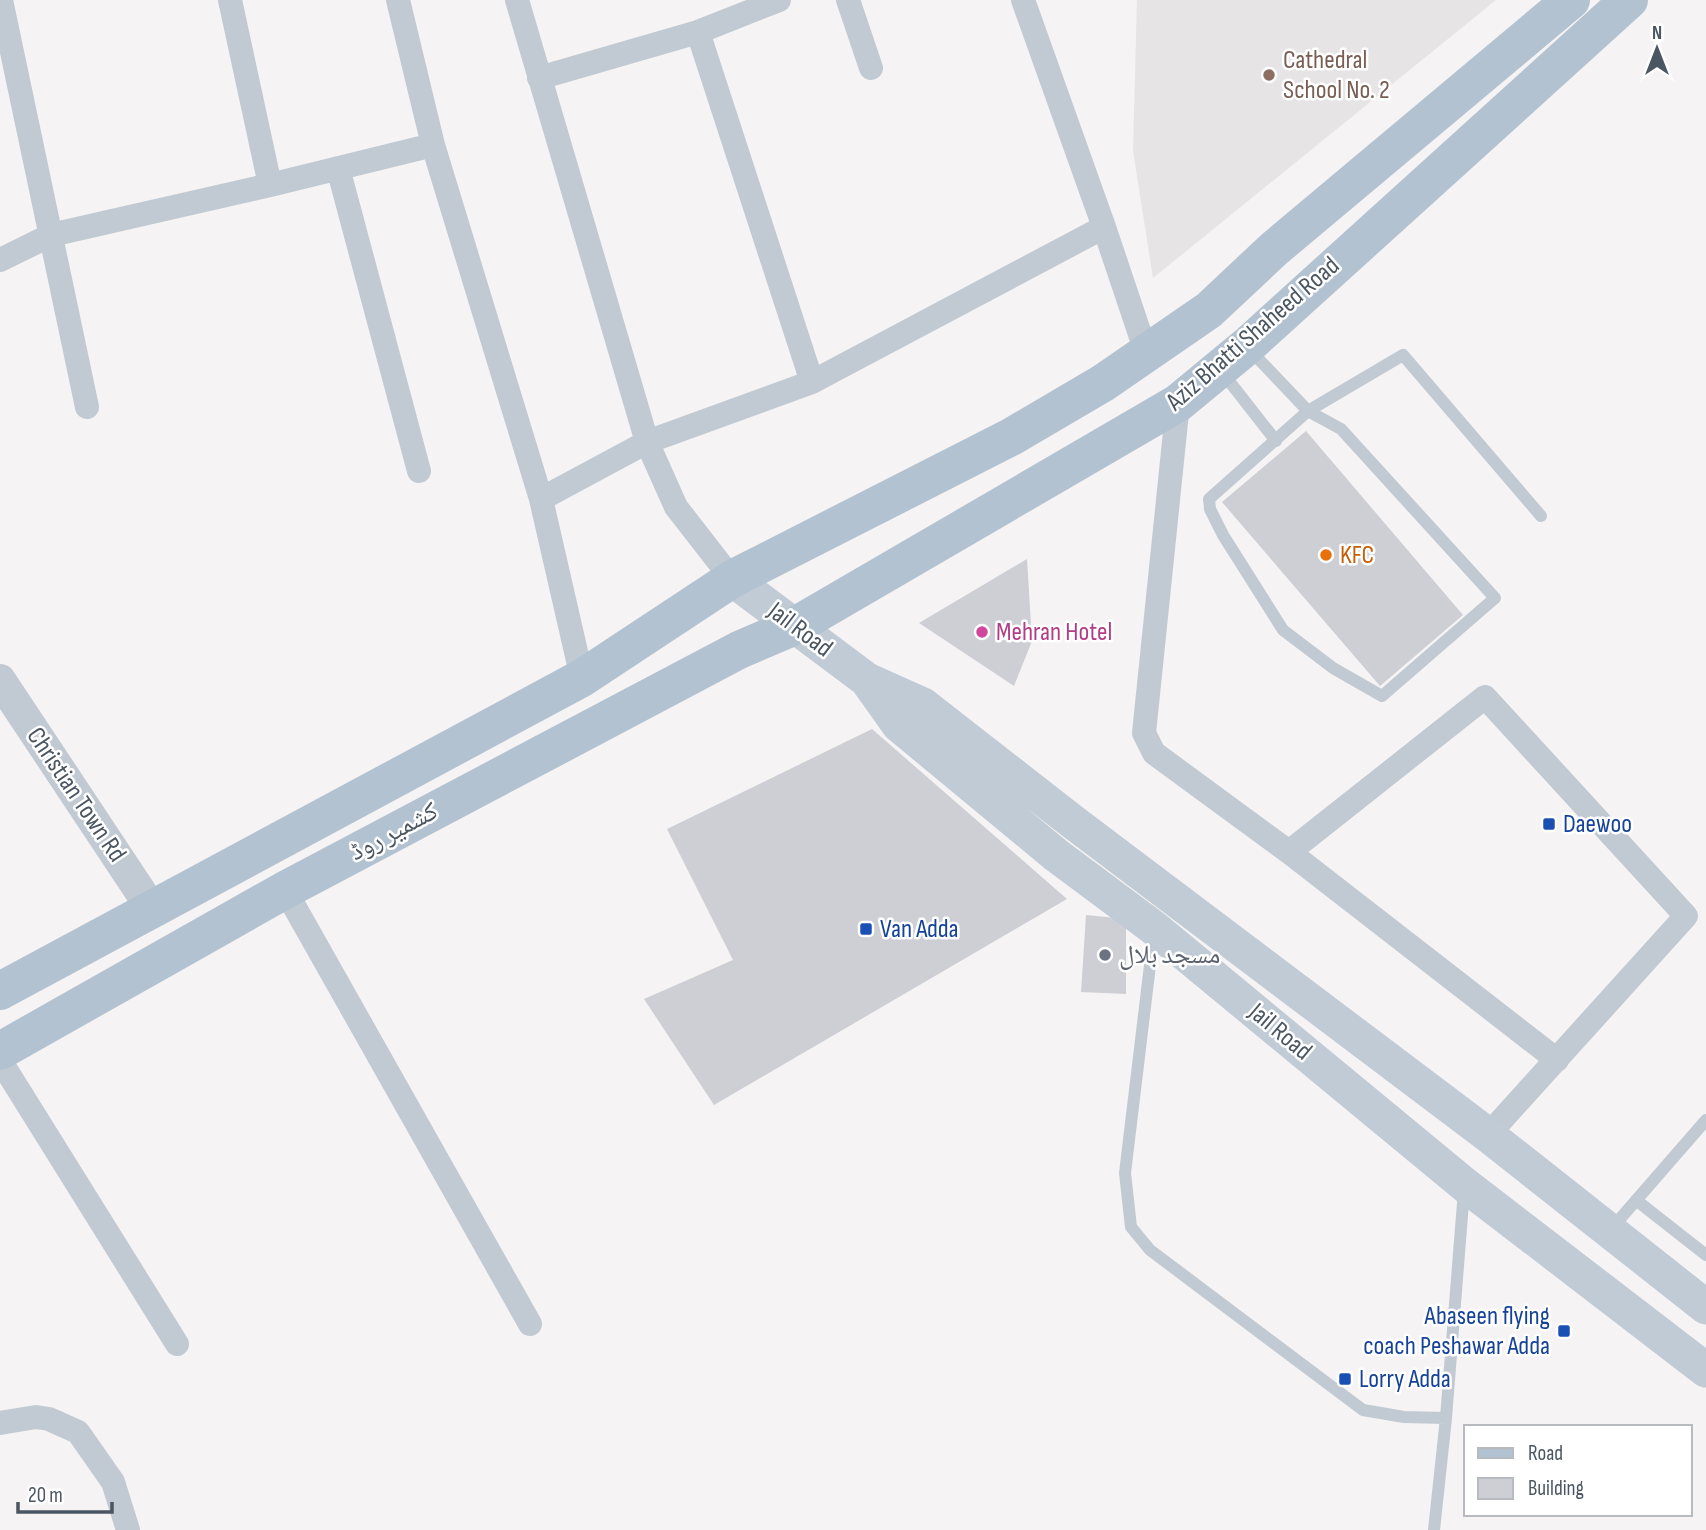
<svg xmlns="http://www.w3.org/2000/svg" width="1706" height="1530" viewBox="0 0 1706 1530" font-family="'Sofia Sans Condensed','Noto Naskh Arabic',sans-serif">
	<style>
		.education { fill: #e6e4e5 }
		.building { fill: #cdcfd5 }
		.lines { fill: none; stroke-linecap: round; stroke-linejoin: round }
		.service { stroke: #c1cad2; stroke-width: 12 }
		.minor { stroke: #c1cad2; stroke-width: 24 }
		.tertiary { stroke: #c1cad2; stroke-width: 32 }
		.secondary { stroke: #c1cbd6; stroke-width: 35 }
		.primary { stroke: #b3c2d1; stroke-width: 38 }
		.education-dot { fill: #8d6e63; stroke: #fff; stroke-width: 2.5 }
		.food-dot { fill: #e8710a; stroke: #fff; stroke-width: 2.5 }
		.hotel-dot { fill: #d1479c; stroke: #fff; stroke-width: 2.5 }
		.transit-dot { fill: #1a4fb4; stroke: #fff; stroke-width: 2.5 }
		.worship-dot { fill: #6b7280; stroke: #fff; stroke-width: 2.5 }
		.labels { text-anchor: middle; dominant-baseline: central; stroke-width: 5; stroke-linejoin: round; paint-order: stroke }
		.education-label { font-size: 26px; fill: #785e54; stroke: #fff; text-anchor: start }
		.street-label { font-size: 26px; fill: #4a5661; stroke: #fff }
		.food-label { font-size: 26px; fill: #c56008; stroke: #fff; text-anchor: start }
		.hotel-label { font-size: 26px; fill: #b23c85; stroke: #fff; text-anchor: start }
		.transit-label { font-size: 26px; fill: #164399; stroke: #fff; text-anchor: start }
		.worship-label { font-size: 26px; fill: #5b616d; stroke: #fff; text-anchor: start }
	</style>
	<rect width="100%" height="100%" fill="#f5f3f3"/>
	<path class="education" d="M1137 0H1496L1153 278 1133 151Z"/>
	<path class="building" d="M1306 431 1463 615 1380 686 1222 502Z
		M1027 559 1032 641 1014 686 919 623Z
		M872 729 1067 899 714 1105 644 999 733 960 667 829Z
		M1086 915 1126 919V994L1081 992Z"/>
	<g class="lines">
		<path class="service" d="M1250 350 1308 411 1341 429 1495 598 1382 696 1333 668 1283 630 1223 535 1210 509 1209 499 1308 411 1403 355 1541 516
			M1222 372 1276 441
			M1154 932 1125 1173 1131 1227 1150 1250 1363 1410 1404 1417 1446 1418 1464 1190
			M1636 1200 1706 1255
			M1612 1228 1706 1120
			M1434 1530 1446 1418"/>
		<path class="minor" d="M1 0 87 407
			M230 0 270 185
			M398 0 433 145 541 499 582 678
			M517 0 647 442 676 507 732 579
			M848 0 871 68
			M1023 0 1104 227 1147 355
			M698 32 812 382
			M539 78 698 32 779 0
			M338 168 419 471
			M0 260 51 235 270 185 433 145
			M1178 403 1144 733 1154 753 1289 852 1557 1060
			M541 499 647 442 812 382 1104 227
			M1289 852 1485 697 1686 916 1488 1135
			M285 890 530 1324
			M0 1060 177 1344
			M0 1423 36 1417 49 1419 78 1432 113 1482 128 1530"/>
		<path class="tertiary" d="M0 680 152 909"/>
		<path class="secondary" d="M732 579 867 680 923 705 1073 822 1488 1135 1706 1307
			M867 680 899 725 1056 855 1154 928 1465 1185 1706 1370"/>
		<path class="primary" d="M0 991 582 678 732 579 1011 437 1103 383 1209 310 1274 249 1571 0
			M0 1051 285 890 739 650 795 626 1178 403 1247 346 1629 0"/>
	</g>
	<circle class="education-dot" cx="1269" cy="75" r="7"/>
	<circle class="food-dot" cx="1326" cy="555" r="7"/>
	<circle class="hotel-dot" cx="982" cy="632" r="7"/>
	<g class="transit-dot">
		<rect x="1542" y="817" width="14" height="14" rx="3.5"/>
		<rect x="859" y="922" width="14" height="14" rx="3.5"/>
		<rect x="1557" y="1324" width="14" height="14" rx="3.5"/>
		<rect x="1338" y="1372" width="14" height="14" rx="3.5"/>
	</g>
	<circle class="worship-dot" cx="1105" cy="955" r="7"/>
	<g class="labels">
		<g class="education-label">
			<text x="1283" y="60">Cathedral<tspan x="1283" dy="30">School No. 2</tspan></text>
		</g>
		<g class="street-label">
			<text transform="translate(1253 334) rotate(-41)">Aziz Bhatti Shaheed Road</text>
			<text transform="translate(800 630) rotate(37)">Jail Road</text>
			<text transform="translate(76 795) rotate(56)">Christian Town Rd</text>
			<text transform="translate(394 832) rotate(-28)">کشمیر روڈ</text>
			<text transform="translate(1280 1032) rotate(40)">Jail Road</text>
		</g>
		<g class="food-label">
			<text x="1340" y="555">KFC</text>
		</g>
		<g class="hotel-label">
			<text x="996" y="632">Mehran Hotel</text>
		</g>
		<g class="transit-label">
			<text x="1563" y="824">Daewoo</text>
			<text x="880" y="929">Van Adda</text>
			<text x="1550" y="1316" text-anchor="end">Abaseen flying<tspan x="1550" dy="30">coach Peshawar Adda</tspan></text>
			<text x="1359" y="1379">Lorry Adda</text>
		</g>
		<g class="worship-label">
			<text x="1119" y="955">مسجد بلال</text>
		</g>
	</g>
	<rect x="1464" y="1425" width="228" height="91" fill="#ffffff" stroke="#b7bbc0" stroke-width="2"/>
	<rect x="1478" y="1448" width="35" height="10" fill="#b3c2d1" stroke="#b7bbc0" stroke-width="2"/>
	<text x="1528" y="1460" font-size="21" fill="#4a5661">Road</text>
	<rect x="1478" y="1478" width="35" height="21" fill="#cdcfd5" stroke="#b7bbc0" stroke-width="2"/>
	<text x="1528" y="1495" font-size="21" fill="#4a5661">Building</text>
	<g transform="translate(1657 49)" stroke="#ffffff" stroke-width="5" paint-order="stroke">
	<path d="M0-5L12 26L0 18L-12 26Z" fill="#4a5661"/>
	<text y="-10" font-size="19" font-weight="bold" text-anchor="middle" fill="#4a5661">N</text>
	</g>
	<path d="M18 1502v10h94v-10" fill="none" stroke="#4a5661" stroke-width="3.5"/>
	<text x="28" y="1502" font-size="21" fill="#4a5661" stroke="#ffffff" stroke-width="5" paint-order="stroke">20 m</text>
</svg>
